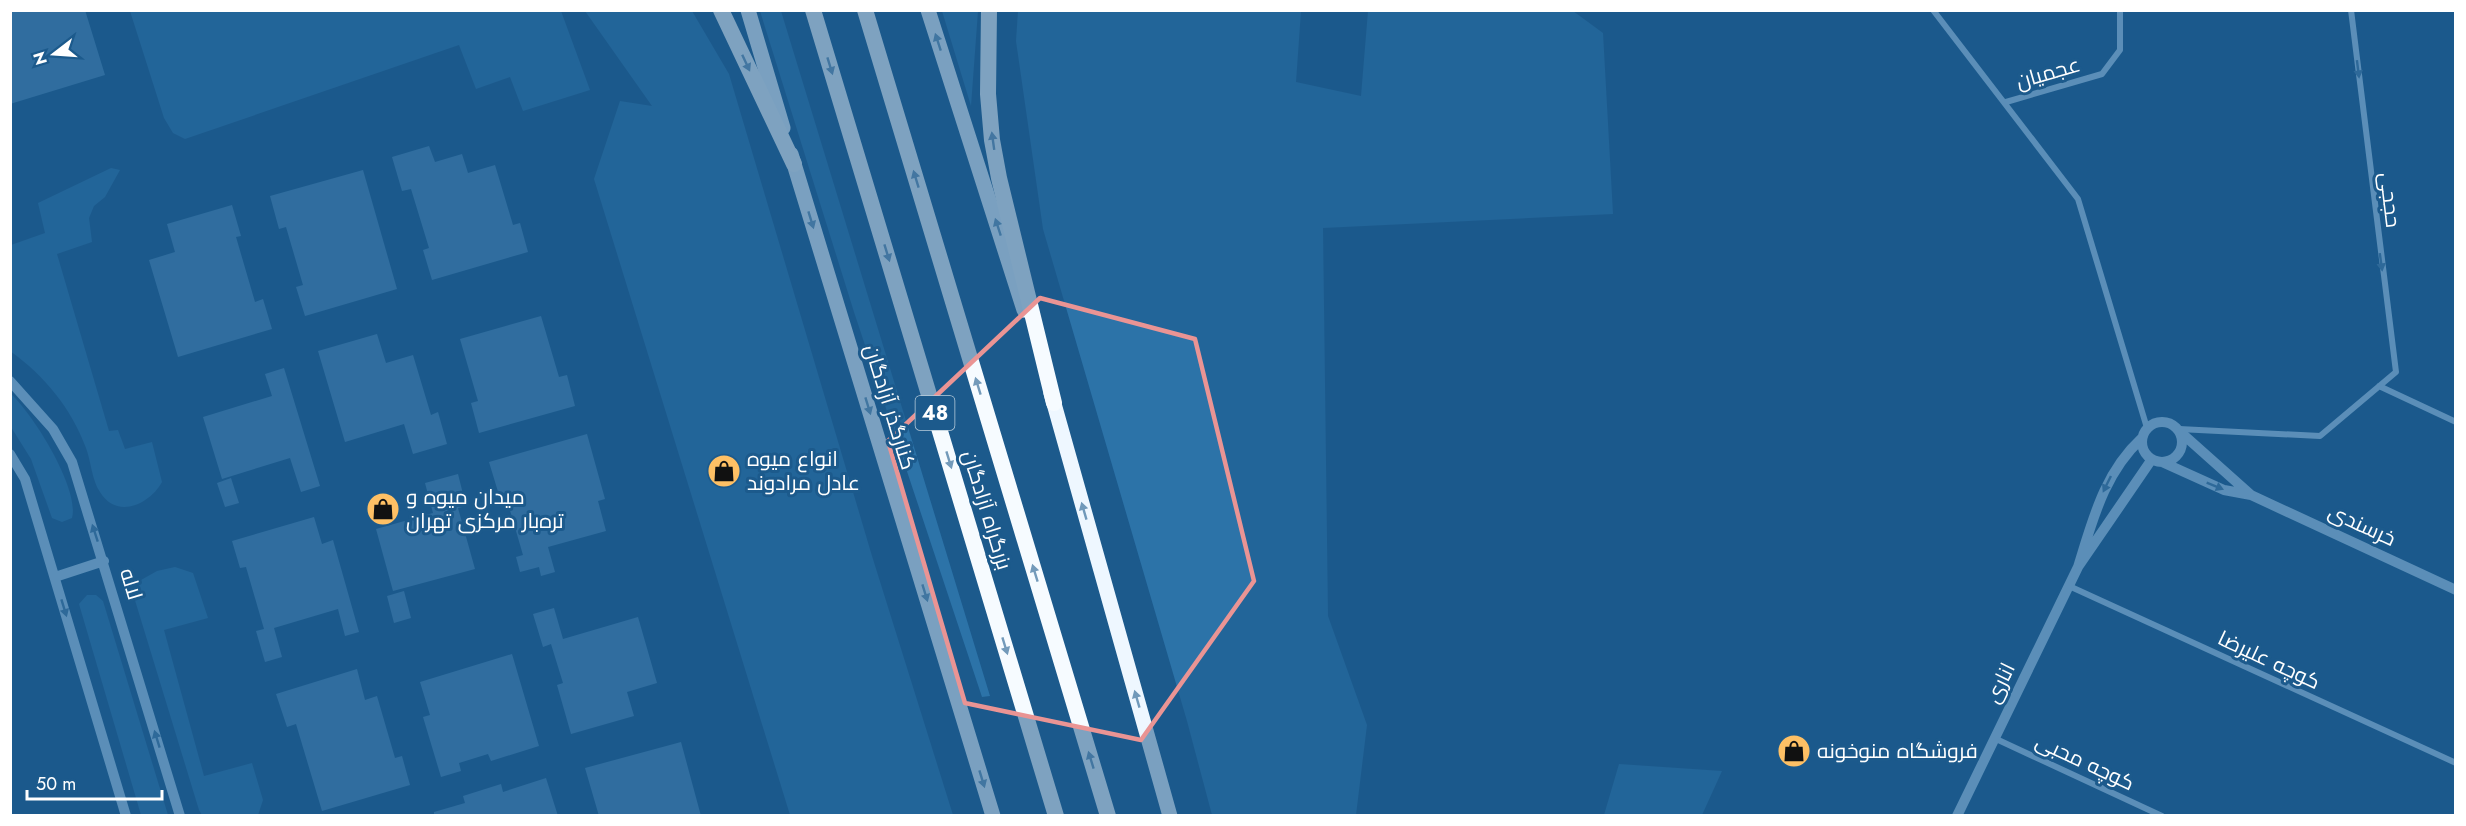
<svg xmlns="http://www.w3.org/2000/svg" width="2466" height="826" viewBox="0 0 2466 826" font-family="Jost,Cairo,sans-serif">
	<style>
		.green { fill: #2c73a8 }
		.building { fill: #4986b6 }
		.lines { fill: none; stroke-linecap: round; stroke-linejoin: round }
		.minor { stroke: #a8cfed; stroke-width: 6 }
		.tertiary { stroke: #a8cfed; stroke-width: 10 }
		.primary { stroke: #eef7ff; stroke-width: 15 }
		.trunk { stroke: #f6fbff; stroke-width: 16 }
		.oneway { fill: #7099ba }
		.oneway2 { fill: #739aba }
		.oneway3 { fill: #467da9 }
		.marked { fill: none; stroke: #ea9494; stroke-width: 4.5; stroke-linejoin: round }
		.labels { text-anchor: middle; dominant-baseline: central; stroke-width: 6; stroke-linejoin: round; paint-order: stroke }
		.shield { fill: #1c5a8c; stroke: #bbcedc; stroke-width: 1.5 }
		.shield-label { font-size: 20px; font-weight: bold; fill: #fff }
		.street-label { font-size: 21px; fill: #fff; stroke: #1c5a8c }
		.poi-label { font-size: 21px; fill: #fff; stroke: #1c5a8c; text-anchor: start }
	</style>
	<rect width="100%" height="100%" fill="#1c5a8c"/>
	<path class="green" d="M130 11H561L590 90 523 111 510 77 476 89 459 45 185 139 173 133 164 118Z
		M585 11H692L729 74 872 556 953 815H790L594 179 620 101 652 106Z
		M760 11H781L990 696 982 697 854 312Z
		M942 11H978L971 106Z
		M1018 11H1301L1296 82 1361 96 1368 11H1573L1603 33 1613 214 1323 228 1328 616 1367 725 1356 815H1212L1187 721 1043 229 1016 41Z
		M111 168 120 170 105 197 94 206 89 218 92 242 57 254 109 431 118 430 125 449 152 442 162 482C150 504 117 520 100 492 92 481 91 461 86 448 71 408 45 376 10 351L11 245 45 233 38 203Z
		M11 394C33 414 80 489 72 518L62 522 52 518 31 459 11 427Z
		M175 567 193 573 208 618 164 630 204 776 252 763 263 800 258 815H202L199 810 134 597 141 580 157 571Z
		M87 595H96L103 601 168 815H141L79 604Z
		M1619 764 1722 771 1702 815H1604Z"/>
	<path class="building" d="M10 10H85L105 75 10 104Z
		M429 146 435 162 462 154 468 173 495 165 513 225 520 223 528 252 432 280 423 250 429 248 411 189 402 191 392 157Z
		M363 170 397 289 305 316 296 287 303 285 286 227 279 229 270 196Z
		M232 205 241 236 236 237 255 302 263 299 272 329 178 357 149 260 175 252 167 224Z
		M541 316 559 377 567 375 575 406 479 433 471 403 478 401 460 339Z
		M377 334 386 363 413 355 431 415 438 412 447 444 413 454 404 424 345 442 318 351Z
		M284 368 320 486 301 492 290 458 222 479 203 417 272 396 265 374Z
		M587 434 605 499 598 501 606 531 548 547 555 572 541 576 539 567 520 572 516 557 523 555 505 493 499 495 489 462Z
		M458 474 466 506 458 508 475 569 393 591 376 529 433 513 425 483Z
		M231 478 239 503 225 507 217 483Z
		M314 517 322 544 333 540 359 632 345 636 338 609 274 628 282 657 265 662 256 631 264 629 246 567 240 568 232 541Z
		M404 591 411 618 394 623 387 596Z
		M554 608 563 639 638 617 657 683 627 692 634 716 571 734 557 685 563 683 551 644 543 647 533 614Z
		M512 654 539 746 491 761 488 754 459 763 461 771 441 777 423 717 430 715 420 682Z
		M357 669 365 700 377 696 395 758 402 756 410 785 322 811 296 724 287 727 276 694Z
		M681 742 701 816H599L585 768Z
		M546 778 558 816H434V812L465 803 463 796 501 784 503 792Z"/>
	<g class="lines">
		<path class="minor" d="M1933 10 2078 199 2147 428
			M2006 102 2102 74 2120 50V10
			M2379 386 2456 422
			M2179 429 2320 436 2396 372 2351 10
			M2069 586 2456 763
			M1994 738 2162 816"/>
		<path class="tertiary" d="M10 381 53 429 72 462 180 816
			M2142 442a20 20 0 1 1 40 0a20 20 0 1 1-40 0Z
			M2142 438C2104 473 2093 519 2078 567L2152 459
			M10 454 25 479 126 816
			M2162 462 2224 490 2251 495 2177 429
			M2251 495 2456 590
			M55 577 104 561
			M1957 816 2078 567"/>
		<path class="primary" d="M748 10 783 128
			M928 10 1024 310
			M791 154 993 816
			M1051 393 1170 816"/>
		<path class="trunk" d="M721 10 794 164
			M813 10 1056 816
			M865 10 1108 816
			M989 10 988 94 992 140 999 178 1054 403"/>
	</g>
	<defs><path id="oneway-solid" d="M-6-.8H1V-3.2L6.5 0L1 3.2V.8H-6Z" transform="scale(1.5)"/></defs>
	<g class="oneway">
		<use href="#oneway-solid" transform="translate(938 42) rotate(-108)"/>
		<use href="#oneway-solid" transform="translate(811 220) rotate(73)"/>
		<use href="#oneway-solid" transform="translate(998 227) rotate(-108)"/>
		<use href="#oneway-solid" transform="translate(868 406) rotate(73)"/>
		<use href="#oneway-solid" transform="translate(1084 511) rotate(-106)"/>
		<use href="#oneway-solid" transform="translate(925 593) rotate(73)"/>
		<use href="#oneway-solid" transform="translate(1137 699) rotate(-106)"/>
		<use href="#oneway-solid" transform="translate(982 779) rotate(73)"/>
	</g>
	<g class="oneway2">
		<use href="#oneway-solid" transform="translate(746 63) rotate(65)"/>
		<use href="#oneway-solid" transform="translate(830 66) rotate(73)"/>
		<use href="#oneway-solid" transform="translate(993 141) rotate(-98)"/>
		<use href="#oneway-solid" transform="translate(916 179) rotate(-107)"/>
		<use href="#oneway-solid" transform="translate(887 253) rotate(73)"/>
		<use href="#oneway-solid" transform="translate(978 386) rotate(-107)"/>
		<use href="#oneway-solid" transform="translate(949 460) rotate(73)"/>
		<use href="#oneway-solid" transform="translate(1035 573) rotate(-107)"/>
		<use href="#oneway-solid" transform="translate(1005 646) rotate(73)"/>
		<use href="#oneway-solid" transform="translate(1091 760) rotate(-107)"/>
	</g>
	<g class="oneway3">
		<use href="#oneway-solid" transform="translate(2358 69) rotate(83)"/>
		<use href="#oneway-solid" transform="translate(2381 262) rotate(82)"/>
		<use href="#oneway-solid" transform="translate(2107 484) rotate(116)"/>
		<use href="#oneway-solid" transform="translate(2215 486) rotate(22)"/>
		<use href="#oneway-solid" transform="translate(95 533) rotate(-108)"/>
		<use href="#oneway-solid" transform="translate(64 608) rotate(73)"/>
		<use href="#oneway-solid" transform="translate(157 739) rotate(-107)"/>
	</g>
	<path d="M0 0H2466V826H0ZM1040 298 1195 339 1254 581 1141 740 965 703 888 441Z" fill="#1c5a8c" fill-opacity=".55" fill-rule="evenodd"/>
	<path class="marked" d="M1040 298 1195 339 1254 581 1141 740 965 703 888 441Z"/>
	<defs>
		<symbol id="shop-disc" viewBox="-11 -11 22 22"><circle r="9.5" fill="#fec065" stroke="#1c5a8c"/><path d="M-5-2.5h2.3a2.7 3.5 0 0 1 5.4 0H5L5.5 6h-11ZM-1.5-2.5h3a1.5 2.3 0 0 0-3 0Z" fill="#111"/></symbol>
	</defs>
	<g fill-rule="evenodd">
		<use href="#shop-disc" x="705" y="452" width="38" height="38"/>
		<use href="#shop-disc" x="364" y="490" width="38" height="38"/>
		<use href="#shop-disc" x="1775" y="732" width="38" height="38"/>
	</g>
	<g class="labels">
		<rect class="shield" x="915.5" y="396" width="39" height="34" rx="4.5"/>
		<g class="shield-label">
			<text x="935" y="413">48</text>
		</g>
		<g class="street-label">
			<text transform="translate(2048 73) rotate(-16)">عجمیان</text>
			<text transform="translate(2390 200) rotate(83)">حججی</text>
			<text transform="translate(890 407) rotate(73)">کنارگذر آزادگان</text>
			<text transform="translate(987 510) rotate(73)">بزرگراه آزادگان</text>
			<text transform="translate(2362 525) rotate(25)">خرسندی</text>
			<text transform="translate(131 584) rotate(73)">لاله</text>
			<text transform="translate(2269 660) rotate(25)">کوچه علیرضا</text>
			<text transform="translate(2000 683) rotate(-64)">اناری</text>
			<text transform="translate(2085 762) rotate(25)">کوچه محبی</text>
		</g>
		<g class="poi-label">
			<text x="747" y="459">انواع میوه<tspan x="747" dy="24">عادل مرادوند</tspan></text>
			<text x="406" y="497">میدان میوه و<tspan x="406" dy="24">تره‌بار مرکزی تهران</tspan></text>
			<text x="1817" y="751">فروشگاه منوخونه</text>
		</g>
	</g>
	<rect width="2466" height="826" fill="none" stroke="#ffffff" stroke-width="24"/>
	<g transform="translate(54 54) rotate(253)" stroke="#1c5a8c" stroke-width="4.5" paint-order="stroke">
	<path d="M0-4.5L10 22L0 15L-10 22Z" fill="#ffffff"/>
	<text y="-9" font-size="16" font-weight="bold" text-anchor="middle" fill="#ffffff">N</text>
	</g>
	<path d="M27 790v9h135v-9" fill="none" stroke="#ffffff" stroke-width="3"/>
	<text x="36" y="790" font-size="18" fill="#ffffff" stroke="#1c5a8c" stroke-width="4.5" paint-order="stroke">50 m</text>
</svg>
